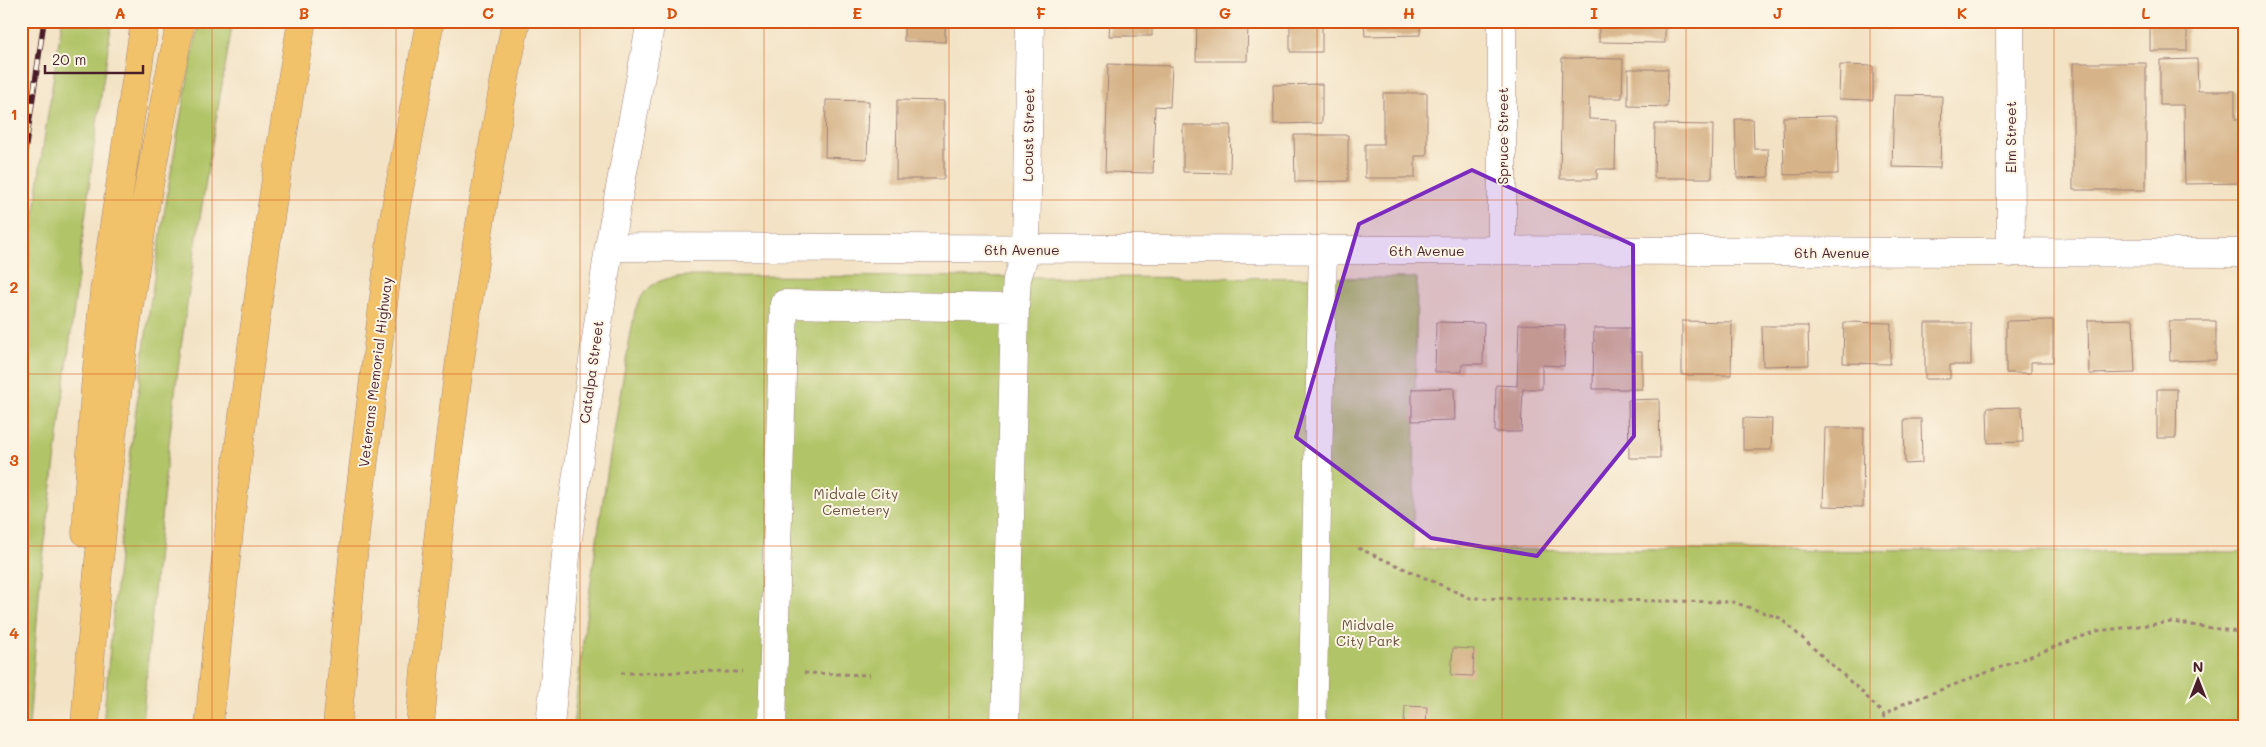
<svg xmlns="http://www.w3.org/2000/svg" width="2266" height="747" viewBox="0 0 2266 747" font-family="Mali,sans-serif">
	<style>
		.green { fill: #b1c467; stroke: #7e7249 }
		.building { fill: #d6b388 }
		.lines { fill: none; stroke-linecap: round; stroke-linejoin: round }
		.minor-casing { stroke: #9e8078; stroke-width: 29 }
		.highway-casing { stroke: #9e8078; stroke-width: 29 }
		.path { stroke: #9e8078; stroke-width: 3; stroke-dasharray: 4 4; stroke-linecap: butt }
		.minor { stroke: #fff; stroke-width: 28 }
		.highway { stroke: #f2c26a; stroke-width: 28 }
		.rail-casing { stroke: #4a1f2b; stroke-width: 5.5 }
		.rail { stroke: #fcf5e5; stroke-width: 4; stroke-dasharray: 11; stroke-linecap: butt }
		.marked { fill: #7b2cbf; fill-opacity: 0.2; stroke: #7b2cbf; stroke-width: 4; stroke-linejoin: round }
		.grid { fill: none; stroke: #d8530f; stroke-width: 1; stroke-opacity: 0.55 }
		.labels { text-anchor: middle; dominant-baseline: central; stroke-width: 4; stroke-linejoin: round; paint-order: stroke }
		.street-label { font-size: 14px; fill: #4a1f2b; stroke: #fcf5e5 }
		.park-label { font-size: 14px; fill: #69513d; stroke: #fcf5e5 }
		.neatline { fill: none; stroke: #d8530f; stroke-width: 2 }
		.grid-label { font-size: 16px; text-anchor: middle; font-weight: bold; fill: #d8530f }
	</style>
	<rect width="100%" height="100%" fill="#fcf5e5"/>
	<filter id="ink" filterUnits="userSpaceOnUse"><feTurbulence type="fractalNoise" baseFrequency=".02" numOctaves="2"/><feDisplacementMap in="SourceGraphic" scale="10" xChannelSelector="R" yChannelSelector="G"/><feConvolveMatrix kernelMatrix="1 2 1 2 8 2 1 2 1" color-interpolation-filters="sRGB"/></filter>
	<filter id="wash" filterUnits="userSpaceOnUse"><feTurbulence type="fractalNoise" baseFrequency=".0096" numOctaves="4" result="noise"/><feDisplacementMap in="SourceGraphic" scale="20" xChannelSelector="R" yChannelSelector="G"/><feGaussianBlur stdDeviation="1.12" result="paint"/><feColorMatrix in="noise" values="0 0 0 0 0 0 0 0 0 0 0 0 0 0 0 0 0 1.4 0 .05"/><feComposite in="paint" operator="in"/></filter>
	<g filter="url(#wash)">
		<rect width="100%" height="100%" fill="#f3e2c4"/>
		<path class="green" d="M62 21H112L97 123 40 582 29 726H21V331L41 160Z
			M199 21H233C210 153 188 285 172 417 160 520 151 623 142 726H103C123 490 152 253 199 21Z
			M686 276 1417 278 1413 549 2245 552V726H573C588 586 610 448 635 310 645 284 660 278 686 276Z"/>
		<g id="blocks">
			<path class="building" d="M904 21H945V42L904 41Z
				M1110 21H1152V36H1109Z
				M1197 21H1248L1247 61H1196Z
				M1290 21H1322V52H1290Z
				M1364 21H1420V35L1365 36Z
				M1599 21H1665V43L1599 42Z
				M1888 21H1932V27L1888 28Z
				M2150 21H2187V51H2150Z
				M1562 58 1623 59 1622 98H1589V119L1616 120 1615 169H1597V179H1560Z
				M2197 59 2198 91H2235V120H2245V183L2185 184 2184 105H2160V60Z
				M2073 63H2146V190H2073Z
				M1108 64 1172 66 1170 107 1155 106 1153 173 1105 172Z
				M1840 65 1873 66V100L1839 99Z
				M1628 69H1668L1667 107 1628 106Z
				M1322 84V123L1274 124 1273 85Z
				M1383 93H1427V156H1415V178H1365V144H1383Z
				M1894 95 1942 96 1940 168 1892 167Z
				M826 100 869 101 867 159 825 157Z
				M897 100 944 101V179H896Z
				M1837 116 1838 174 1784 175 1783 117Z
				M1735 119H1753L1754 149H1768L1769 177 1737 178Z
				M1655 124 1713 125 1712 178H1654Z
				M1183 125H1231L1230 173 1183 172Z
				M1294 135H1348V181L1295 182Z
				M2133 319 2135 373 2089 374 2088 320Z
				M2053 320V362H2031V373H2006V321Z
				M1682 321 1732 322 1731 375H1682Z
				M2169 321H2216V360L2170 361Z
				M1436 322 1484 323 1483 364H1462V372H1435Z
				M1844 322 1891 323 1890 364 1843 363Z
				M1925 323H1971V365H1950V379H1925Z
				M1519 324 1565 325 1564 366 1542 365V389H1523L1521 432H1495L1496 385 1517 386Z
				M1762 326H1808L1809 365 1763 366Z
				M1594 328H1630V352H1642V389H1593Z
				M1454 388 1455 420 1412 421V389Z
				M2157 389H2177L2176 438H2157Z
				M1659 399 1660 458H1629L1628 400Z
				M2022 407 2023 442 1988 443 1987 408Z
				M1743 418 1772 419 1771 450H1743Z
				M1904 419H1921L1922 463 1905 464Z
				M1825 428H1864L1863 507 1823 506Z
				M1453 648 1474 649 1473 676 1451 675Z
				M1405 706 1427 707 1426 726H1404Z"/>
		</g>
	</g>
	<g filter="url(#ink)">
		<use href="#blocks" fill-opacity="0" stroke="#9e8078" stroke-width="1"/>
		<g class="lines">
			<defs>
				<path id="minor" d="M1502 21V250
					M2010 21 2011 253
					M609 247 2245 253
					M550 726 567 545 609 247 651 21
					M772 726 784 304 1015 308
					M1005 726 1015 308 1017 279 1026 249 1030 21
					M1312 726 1323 249"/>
				<path id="highway" d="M86 533 95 388 104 292 145 21
					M85 726C95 595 107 464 125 334 140 229 159 125 181 21
					M209 726C231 490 261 255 302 21
					M337 726 356 526 393 223 430 21
					M420 726C440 490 470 254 516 21"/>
			</defs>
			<use href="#minor" class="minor-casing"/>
			<use href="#highway" class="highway-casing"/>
			<path class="path" d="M1358 548 1470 598 1733 602 1780 618 1862 692 1884 715
				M621 673 742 672
				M804 673 870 675
				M1881 726 1884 715 1903 704 2097 631 2172 622 2245 633"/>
			<use href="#minor" class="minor"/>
			<use href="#highway" class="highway"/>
			<defs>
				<path id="rail" d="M21 179 44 21"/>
			</defs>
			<use href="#rail" class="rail-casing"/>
			<use href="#rail" class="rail"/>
		</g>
	</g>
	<path class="marked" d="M1472 170 1633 245 1634 436 1537 556 1431 538 1296 437 1359 224Z"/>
	<path class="grid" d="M212 21V726M396 21V726M580 21V726M764 21V726M949 21V726M1133 21V726M1317 21V726M1502 21V726M1686 21V726M1870 21V726M2054 21V726M21 200H2245M21 374H2245M21 546H2245"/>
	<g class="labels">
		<g class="street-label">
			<text transform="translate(1028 135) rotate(-89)">Locust Street</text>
			<text transform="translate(1502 136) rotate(-90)">Spruce Street</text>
			<text transform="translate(2010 137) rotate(-90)">Elm Street</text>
			<text x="1022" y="249">6th Avenue</text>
			<text x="1427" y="250">6th Avenue</text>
			<text x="1832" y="252">6th Avenue</text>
			<text transform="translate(375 372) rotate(-83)">Veterans Memorial Highway</text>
			<text transform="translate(591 372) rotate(-82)">Catalpa Street</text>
		</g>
		<g class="park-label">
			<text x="856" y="493">Midvale City<tspan x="856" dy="16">Cemetery</tspan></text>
			<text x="1368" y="624">Midvale<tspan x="1368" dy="16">City Park</tspan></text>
		</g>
	</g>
	<rect width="2266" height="747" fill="none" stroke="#fcf5e5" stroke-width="55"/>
	<g transform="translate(2198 680)" stroke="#fcf5e5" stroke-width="4" paint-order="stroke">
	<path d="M0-4L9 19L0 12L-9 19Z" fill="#4a1f2b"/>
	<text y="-8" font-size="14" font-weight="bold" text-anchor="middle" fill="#4a1f2b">N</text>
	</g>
	<path d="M45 65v8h98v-8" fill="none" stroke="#4a1f2b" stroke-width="2.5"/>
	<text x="52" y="65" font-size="15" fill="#4a1f2b" stroke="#fcf5e5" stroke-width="4" paint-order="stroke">20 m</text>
	<rect x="28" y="28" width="2210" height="692" class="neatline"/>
	<g class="grid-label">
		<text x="120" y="19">A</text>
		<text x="304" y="19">B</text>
		<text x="488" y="19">C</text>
		<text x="672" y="19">D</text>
		<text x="857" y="19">E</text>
		<text x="1041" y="19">F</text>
		<text x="1225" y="19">G</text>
		<text x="1409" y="19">H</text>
		<text x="1594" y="19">I</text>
		<text x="1778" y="19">J</text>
		<text x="1962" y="19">K</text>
		<text x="2146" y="19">L</text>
		<text x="14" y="120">1</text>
		<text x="14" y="293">2</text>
		<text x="14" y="466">3</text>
		<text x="14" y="639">4</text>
	</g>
</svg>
